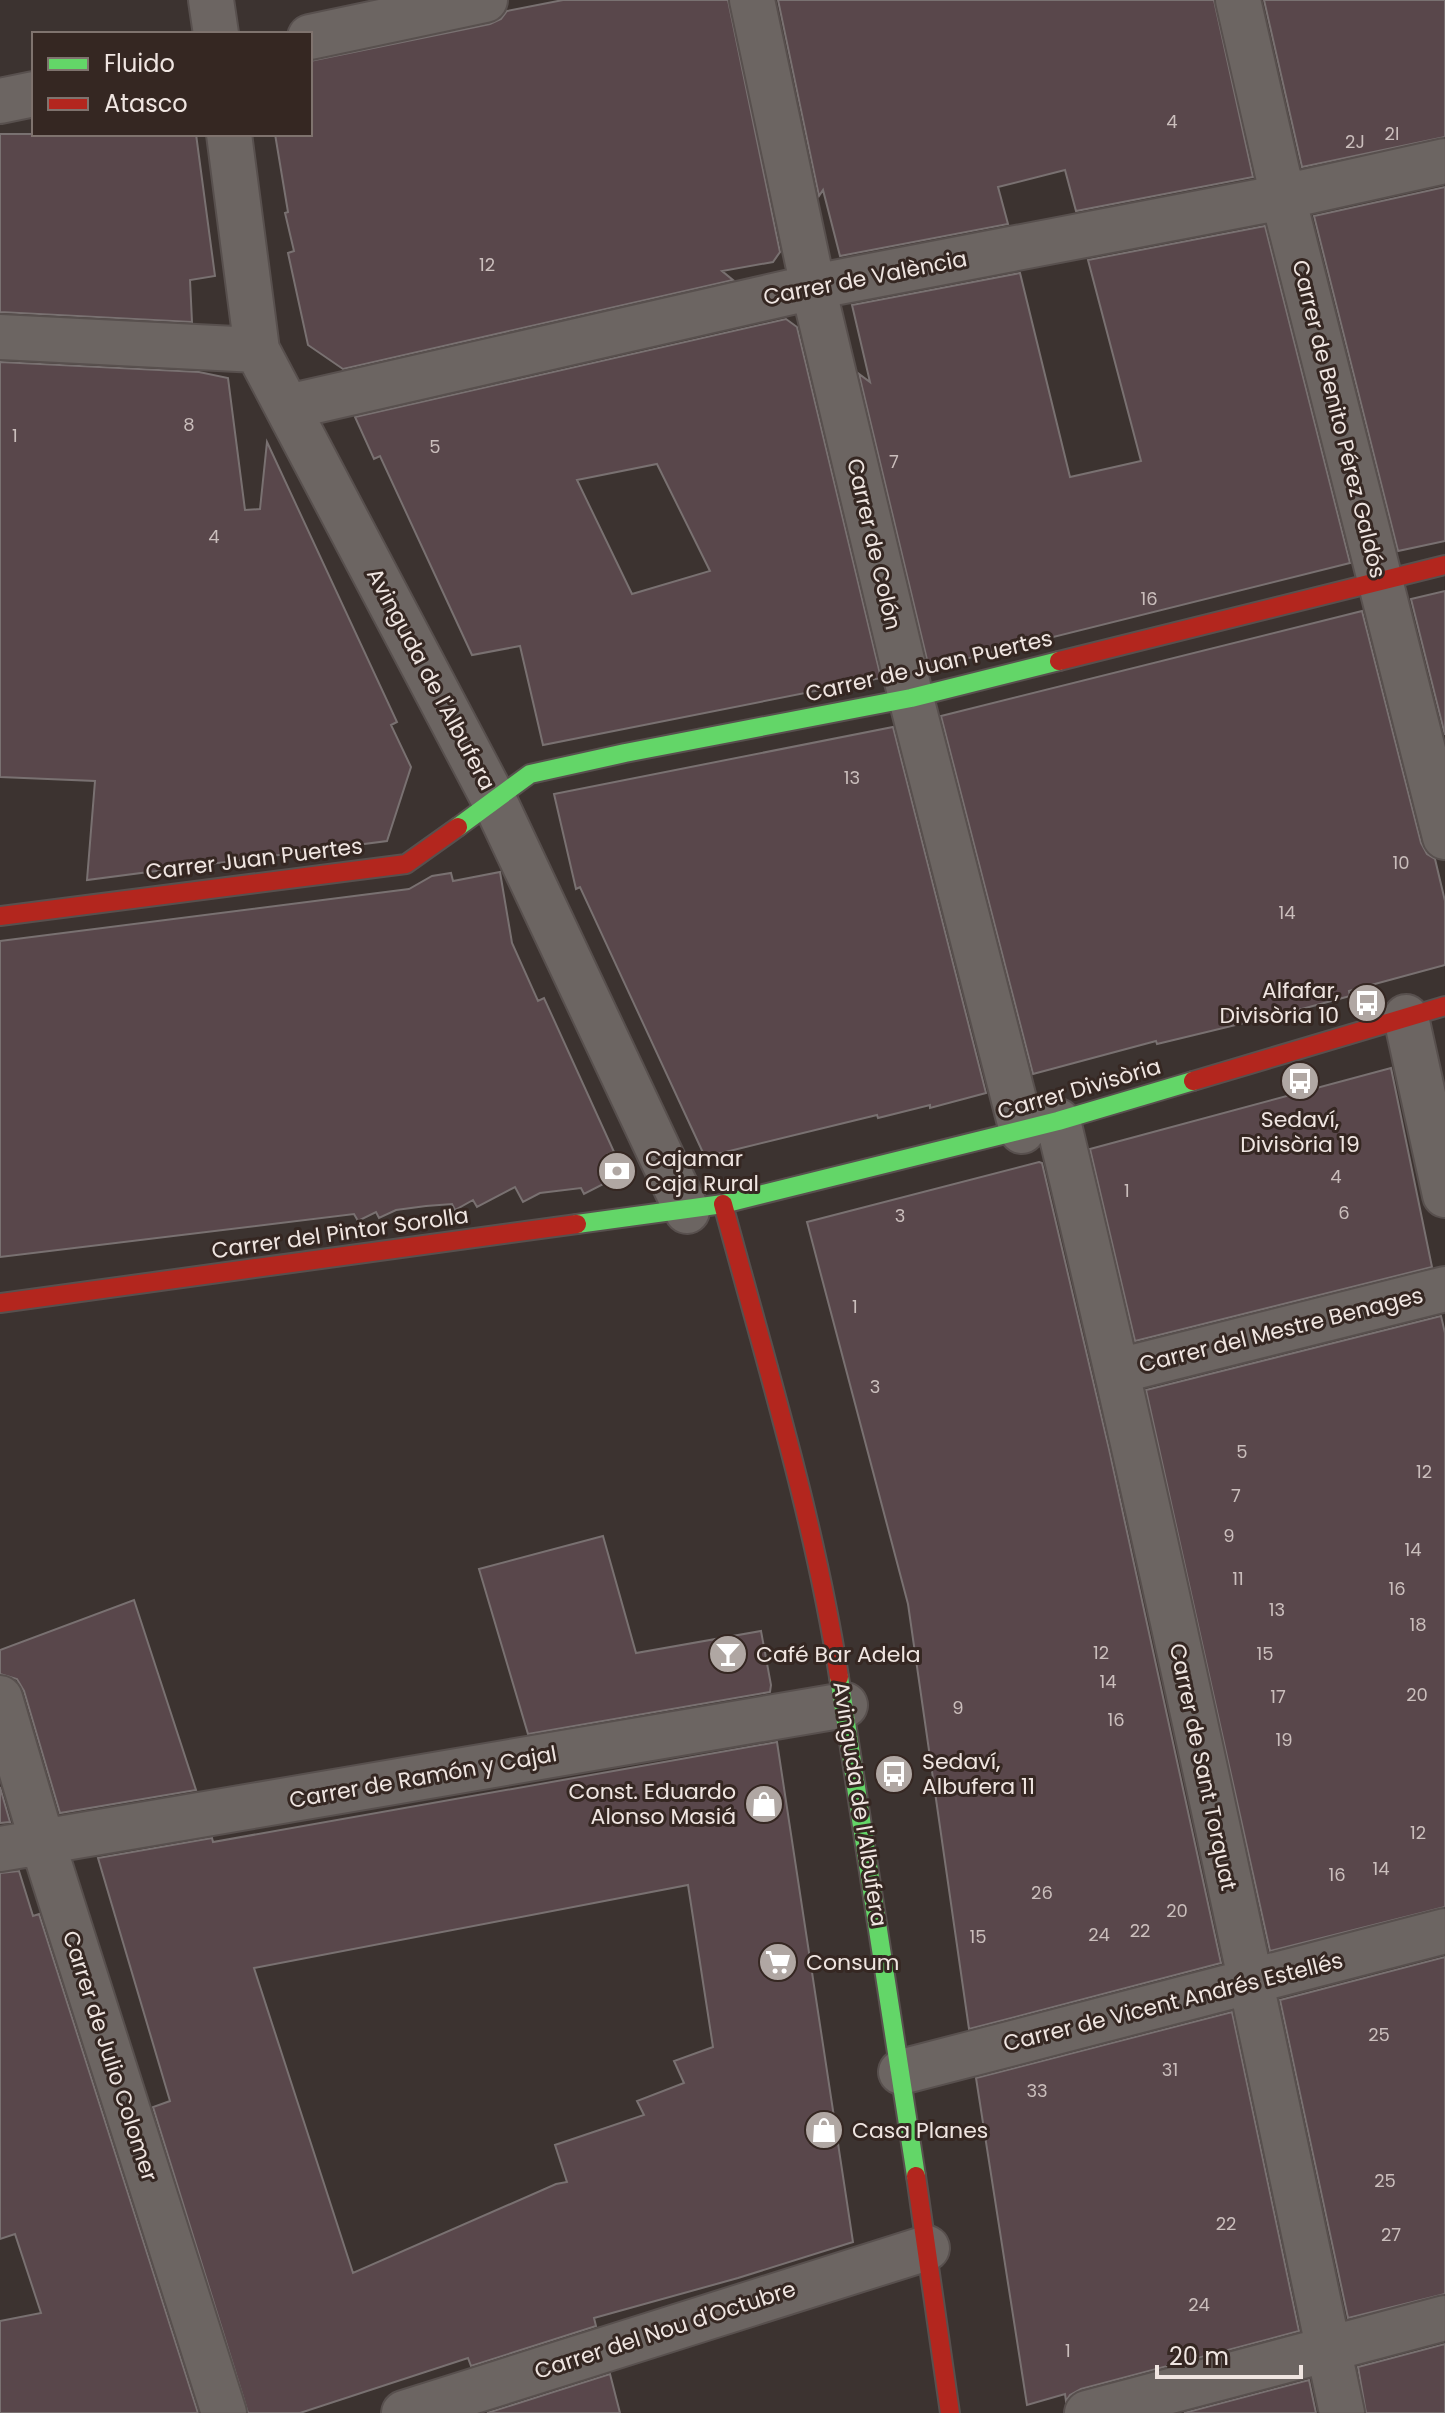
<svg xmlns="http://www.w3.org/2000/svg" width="1445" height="2413" viewBox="0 0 1445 2413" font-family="Poppins,sans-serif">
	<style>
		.building { fill: #59474b; stroke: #797171; stroke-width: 2; fill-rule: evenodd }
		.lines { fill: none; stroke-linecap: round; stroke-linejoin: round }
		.street-casing { stroke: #58504e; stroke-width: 48 }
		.fast-casing { stroke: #58504e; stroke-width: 22 }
		.jam-casing { stroke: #58504e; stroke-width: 22 }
		.street { stroke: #6c6562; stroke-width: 44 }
		.fast { stroke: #63d668; stroke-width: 18 }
		.jam { stroke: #b3261e; stroke-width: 18 }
		.labels { text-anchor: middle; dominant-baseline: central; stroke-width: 6; stroke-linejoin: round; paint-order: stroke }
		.number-label { font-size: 18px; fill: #cabebc }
		.street-label { font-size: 22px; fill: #efe5e1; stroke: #352722 }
		.poi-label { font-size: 22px; fill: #efe5e1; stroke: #352722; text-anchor: start }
	</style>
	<rect width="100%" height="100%" fill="#3c3330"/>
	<path class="building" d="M563 0H728L780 252 773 262 722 271 733 280 343 369 308 345 288 253 294 251 285 213 288 212 275 134H310V61L490 24 501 19 507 11Z
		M778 0H1214L1253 177 1076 211 1065 170 998 187 1008 224 840 256 823 190 819 196Z
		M1264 0H1445V137L1302 167Z
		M0 134H196L215 276 190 280 192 322 0 312Z
		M1445 187V541L1398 551 1314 216Z
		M1265 226 1350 563 929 668 859 374 870 382 852 305 1020 273 1070 477 1141 461 1088 260Z
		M786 319 797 327 881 678 543 745 520 646 472 655 380 456 374 459 355 417ZM657 464 710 571 632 594 577 480Z
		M0 362 199 372 228 378 245 510 260 509 267 442 397 722 391 725 411 767 387 841 87 880 95 781 0 777Z
		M1445 591V735L1411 599Z
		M1362 611 1421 843 1427 854 1435 859 1445 901V965L1349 991 1350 996 1298 1010 1157 1044 1156 1041 1033 1074 941 716Z
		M893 727 986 1093 930 1108V1105L878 1118 877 1115 705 1157 580 887 576 889 554 794Z
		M500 872 512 943 538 1001 544 998 614 1152 608 1154 619 1176 584 1194 581 1188 540 1193 523 1202 515 1187 477 1207 473 1200 455 1210 452 1204 426 1206 396 1210 379 1218 376 1212 358 1221 354 1214 0 1257V941L409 889 432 876 451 873 453 881Z
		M1391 1068 1432 1267 1135 1341 1090 1149Z
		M1039 1162 1042 1163 1109 1449 1221 1963 969 2029 908 1604 807 1222Z
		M1441 1316 1445 1333V1907L1270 1951 1146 1390Z
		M603 1536 636 1653 761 1631 771 1685 770 1692 528 1734 479 1569Z
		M134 1600 196 1790 60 1813 24 1691 17 1679 0 1674V1650Z
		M777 1742 853 2242 738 2278 594 2318 596 2326 471 2366 468 2358 300 2413H248L153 2107 170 2101 98 1858 212 1838 213 1842ZM688 1885 713 2047 674 2061 684 2083 637 2101 644 2115 555 2145 567 2182 556 2184 353 2273 254 1968Z
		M0 1787 10 1822 0 1823Z
		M19 1871 33 1916 39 1914 198 2413H0V2321L41 2313 15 2234 0 2239V1873Z
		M1445 1957V2294L1348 2318 1280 2000Z
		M1232 2012 1299 2331 1081 2389 1070 2395 1066 2401 1065 2394 1027 2405 976 2078Z
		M1445 2344V2413H1366L1358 2367Z
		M610 2374 620 2413H487Z
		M1309 2380 1316 2413H1184Z"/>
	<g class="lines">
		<defs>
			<path id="street" d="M211 0 216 34
				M752 0 813 287 911 698 1022 1131
				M1238 0 1283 197 1445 837
				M310 37 485 0
				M0 101 34 94
				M229 134 257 350 494 800 687 1211
				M0 337 257 350
				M288 407 813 287 1283 197 1445 161
				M1406 1017 1445 1195
				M1058 1121C1161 1550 1251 1982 1342 2413
				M1118 1371 1445 1289
				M0 1698 42 1841 224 2413
				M0 1849 845 1705
				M901 2072 1445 1931
				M404 2413 927 2248
				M1087 2413 1445 2318"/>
			<path id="fast" d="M458 827 530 774 625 753 911 698 1059 661
				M577 1224 723 1204 1058 1121 1193 1081
				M839 1677 916 2176"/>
			<path id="jam" d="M1059 661 1445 565
				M0 916 406 864 458 827
				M1193 1081 1445 1006
				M723 1204C765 1360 814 1517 839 1677
				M0 1303 577 1224
				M916 2176 950 2413"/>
		</defs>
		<use href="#street" class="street-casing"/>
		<use href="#fast" class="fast-casing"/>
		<use href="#jam" class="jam-casing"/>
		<use href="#street" class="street"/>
		<use href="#fast" class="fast"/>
		<use href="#jam" class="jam"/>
	</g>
	<defs>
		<symbol id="bus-disc" viewBox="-11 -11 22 22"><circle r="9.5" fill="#b0a7a3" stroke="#352722"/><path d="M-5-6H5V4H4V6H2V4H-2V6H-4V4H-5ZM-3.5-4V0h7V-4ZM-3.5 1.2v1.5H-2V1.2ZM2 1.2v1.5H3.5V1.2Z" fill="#fff"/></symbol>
		<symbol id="bank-disc" viewBox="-11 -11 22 22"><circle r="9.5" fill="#b0a7a3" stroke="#352722"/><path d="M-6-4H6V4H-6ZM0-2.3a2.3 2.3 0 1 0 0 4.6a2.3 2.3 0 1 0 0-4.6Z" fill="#fff"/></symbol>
		<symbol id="bar-disc" viewBox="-11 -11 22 22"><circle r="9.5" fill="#b0a7a3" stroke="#352722"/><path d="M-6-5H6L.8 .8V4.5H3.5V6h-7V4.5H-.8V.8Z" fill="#fff"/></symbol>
		<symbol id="shop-disc" viewBox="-11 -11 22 22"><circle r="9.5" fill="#b0a7a3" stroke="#352722"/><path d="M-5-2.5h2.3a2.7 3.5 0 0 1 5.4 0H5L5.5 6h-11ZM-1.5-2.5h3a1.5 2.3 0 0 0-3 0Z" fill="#fff"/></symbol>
		<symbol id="supermarket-disc" viewBox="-11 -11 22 22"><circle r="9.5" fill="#b0a7a3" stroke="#352722"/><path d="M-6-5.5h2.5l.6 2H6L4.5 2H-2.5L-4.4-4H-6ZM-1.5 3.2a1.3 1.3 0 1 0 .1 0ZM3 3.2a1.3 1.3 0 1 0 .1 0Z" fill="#fff"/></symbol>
	</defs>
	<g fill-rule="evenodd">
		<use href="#bus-disc" x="1345" y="981" width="44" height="44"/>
		<use href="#bus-disc" x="1278" y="1059" width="44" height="44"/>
		<use href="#bank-disc" x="595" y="1149" width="44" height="44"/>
		<use href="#bar-disc" x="706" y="1632" width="44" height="44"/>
		<use href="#bus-disc" x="872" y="1752" width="44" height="44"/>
		<use href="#shop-disc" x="742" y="1782" width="44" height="44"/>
		<use href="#supermarket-disc" x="756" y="1940" width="44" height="44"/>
		<use href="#shop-disc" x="802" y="2108" width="44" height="44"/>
	</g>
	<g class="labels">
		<g class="number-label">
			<text x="1172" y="121">4</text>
			<text x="1392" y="133">2I</text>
			<text x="1355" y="141">2J</text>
			<text x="487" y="264">12</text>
			<text x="189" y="424">8</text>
			<text x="15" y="435">1</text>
			<text x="435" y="446">5</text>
			<text x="894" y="461">7</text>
			<text x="214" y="536">4</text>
			<text x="1149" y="598">16</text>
			<text x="852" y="777">13</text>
			<text x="1401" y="862">10</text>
			<text x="1287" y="912">14</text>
			<text x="1336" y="1176">4</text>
			<text x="1127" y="1190">1</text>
			<text x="1344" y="1212">6</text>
			<text x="900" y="1215">3</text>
			<text x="855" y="1306">1</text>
			<text x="875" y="1386">3</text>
			<text x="1242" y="1451">5</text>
			<text x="1424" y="1471">12</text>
			<text x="1236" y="1495">7</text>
			<text x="1229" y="1535">9</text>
			<text x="1413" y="1549">14</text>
			<text x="1238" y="1578">11</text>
			<text x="1397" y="1588">16</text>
			<text x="1277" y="1609">13</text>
			<text x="1418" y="1624">18</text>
			<text x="1101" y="1652">12</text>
			<text x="1265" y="1653">15</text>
			<text x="1108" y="1681">14</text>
			<text x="1417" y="1694">20</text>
			<text x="1278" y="1696">17</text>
			<text x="958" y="1707">9</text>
			<text x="1116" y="1719">16</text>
			<text x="1284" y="1739">19</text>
			<text x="1418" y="1832">12</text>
			<text x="1381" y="1868">14</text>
			<text x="1337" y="1874">16</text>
			<text x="1042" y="1892">26</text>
			<text x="1177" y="1910">20</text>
			<text x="1140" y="1930">22</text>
			<text x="1099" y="1934">24</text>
			<text x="978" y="1936">15</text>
			<text x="1379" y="2034">25</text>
			<text x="1170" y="2069">31</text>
			<text x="1037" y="2090">33</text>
			<text x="1385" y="2180">25</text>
			<text x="1226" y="2223">22</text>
			<text x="1391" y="2234">27</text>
			<text x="1199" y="2304">24</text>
			<text x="1068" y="2350">1</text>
		</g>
		<g class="street-label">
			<text transform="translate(865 278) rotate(-11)">Carrer de València</text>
			<text transform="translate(1339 419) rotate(76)">Carrer de Benito Pérez Galdós</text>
			<text transform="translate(874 544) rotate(77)">Carrer de Colón</text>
			<text transform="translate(929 666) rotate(-13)">Carrer de Juan Puertes</text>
			<text transform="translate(431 679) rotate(62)">Avinguda de l'Albufera</text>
			<text transform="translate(254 859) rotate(-7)">Carrer Juan Puertes</text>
			<text transform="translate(1079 1089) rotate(-16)">Carrer Divisòria</text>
			<text transform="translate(340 1233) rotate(-8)">Carrer del Pintor Sorolla</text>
			<text transform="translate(1281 1330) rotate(-14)">Carrer del Mestre Benages</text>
			<text transform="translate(1203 1767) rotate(78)">Carrer de Sant Torquat</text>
			<text transform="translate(423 1777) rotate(-10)">Carrer de Ramón y Cajal</text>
			<text transform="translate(860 1804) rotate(81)">Avinguda de l'Albufera</text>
			<text transform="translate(1173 2002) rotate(-14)">Carrer de Vicent Andrés Estellés</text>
			<text transform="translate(110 2056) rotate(72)">Carrer de Julio Colomer</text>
			<text transform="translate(665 2330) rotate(-18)">Carrer del Nou d'Octubre</text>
		</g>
		<g class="poi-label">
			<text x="1339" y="990" text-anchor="end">Alfafar,<tspan x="1339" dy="25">Divisòria 10</tspan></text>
			<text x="1300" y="1119" text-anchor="middle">Sedaví,<tspan x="1300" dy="25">Divisòria 19</tspan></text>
			<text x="645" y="1158">Cajamar<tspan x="645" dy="25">Caja Rural</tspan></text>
			<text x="756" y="1654">Café Bar Adela</text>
			<text x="922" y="1761">Sedaví,<tspan x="922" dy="25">Albufera 11</tspan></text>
			<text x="736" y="1791" text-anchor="end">Const. Eduardo<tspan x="736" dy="25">Alonso Masiá</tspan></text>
			<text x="806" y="1962">Consum</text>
			<text x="852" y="2130">Casa Planes</text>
		</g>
	</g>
	<rect x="32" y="32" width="280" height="104" fill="#352722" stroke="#7f736e" stroke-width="2"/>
	<rect x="48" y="58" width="40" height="12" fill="#63d668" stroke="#7f736e" stroke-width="2"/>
	<text x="104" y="72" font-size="24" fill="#efe5e1">Fluido</text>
	<rect x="48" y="98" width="40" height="12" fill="#b3261e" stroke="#7f736e" stroke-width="2"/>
	<text x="104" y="112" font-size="24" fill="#efe5e1">Atasco</text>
	<path d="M1157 2365v12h144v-12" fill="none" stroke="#efe5e1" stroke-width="4"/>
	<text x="1169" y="2365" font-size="24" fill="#efe5e1" stroke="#352722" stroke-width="6" paint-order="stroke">20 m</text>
</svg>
